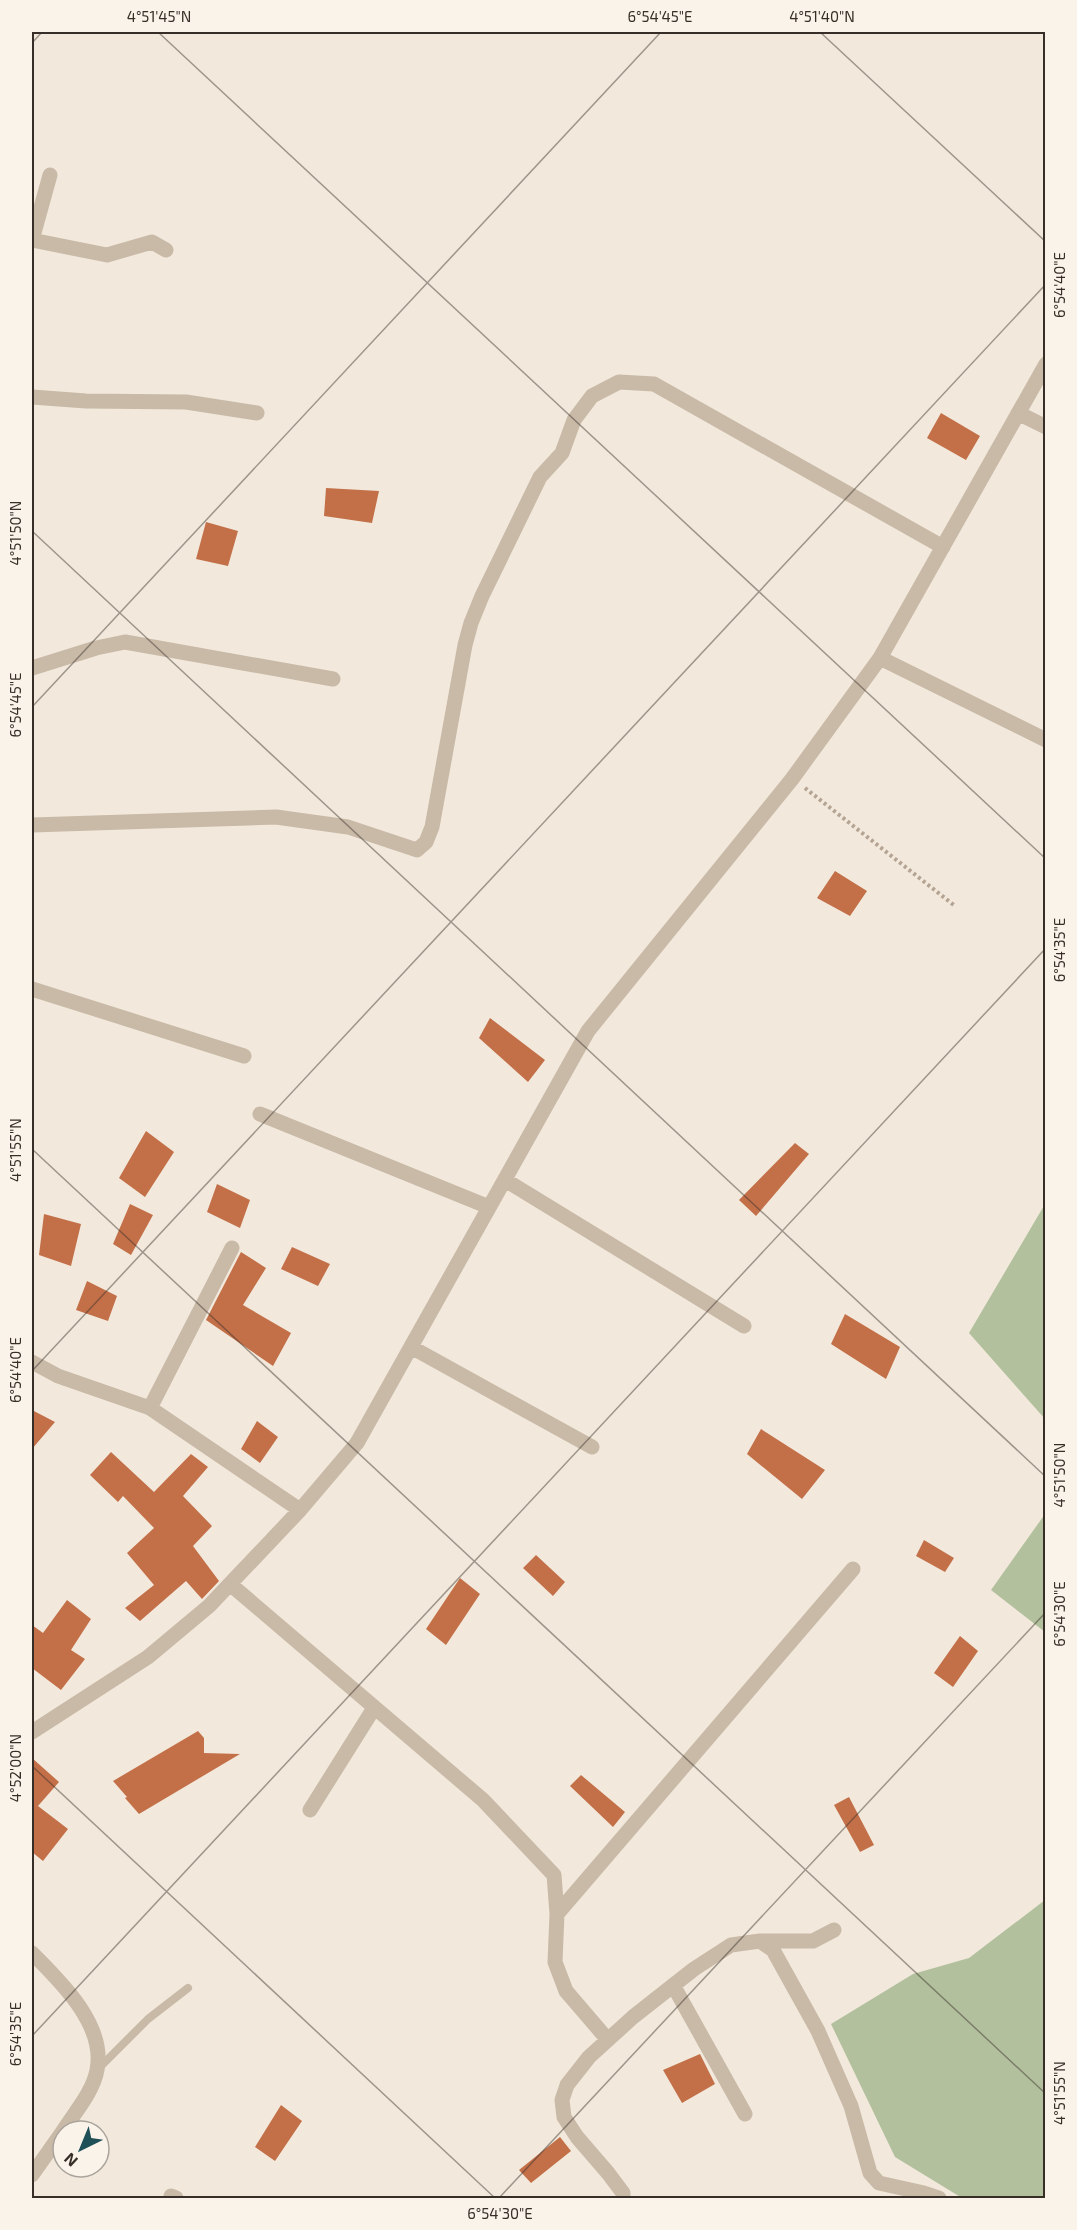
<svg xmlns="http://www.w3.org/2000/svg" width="1077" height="2230" viewBox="0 0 1077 2230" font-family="'Exo 2',sans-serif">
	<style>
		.green { fill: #b2c09d }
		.building { fill: #c37049 }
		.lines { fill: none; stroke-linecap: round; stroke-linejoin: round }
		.path { stroke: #b5a493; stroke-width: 4; stroke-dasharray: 3 3; stroke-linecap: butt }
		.lane { stroke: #c9baa8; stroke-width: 8 }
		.street { stroke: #c9baa8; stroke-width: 15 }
		.ticks { fill: none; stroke: #372e28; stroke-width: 1.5; stroke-opacity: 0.45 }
		.neatline { fill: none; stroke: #372e28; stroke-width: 2 }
		.ticks-label { font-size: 15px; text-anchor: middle; fill: #372e28 }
	</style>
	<rect width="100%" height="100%" fill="#f2e9dc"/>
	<path class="green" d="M1045 1204V1419L969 1333Z
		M1045 1514 1046 1632H1045L991 1590Z
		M1045 1900V2198H962L895 2157 831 2024 913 1974 969 1958Z"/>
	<path class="building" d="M941 413 980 436 966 460 927 438Z
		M326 488 379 491 372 523 324 516Z
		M206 522 238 531 228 566 196 559Z
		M835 871 867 891 850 916 817 898Z
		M490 1018 545 1060 528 1082 479 1038Z
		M146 1131 174 1152 145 1197 119 1178Z
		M795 1143 809 1154 756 1216 739 1200Z
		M217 1184 250 1200 240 1228 207 1212Z
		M130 1204 153 1215 131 1255 113 1244Z
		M44 1214 81 1224 71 1266 39 1255Z
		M292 1247 330 1264 318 1286 281 1269Z
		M241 1252 266 1268 243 1305 291 1333 273 1366 206 1320Z
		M87 1281 117 1296 108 1321 76 1310Z
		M845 1314 900 1347 886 1379 831 1344Z
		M32 1410 55 1422 32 1449Z
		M257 1421 278 1437 260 1463 241 1449Z
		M761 1429 825 1470 802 1499 747 1454Z
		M111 1452 154 1492 191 1454 208 1467 183 1496 212 1526 193 1546 219 1581 202 1599 186 1581 140 1621 125 1608 154 1585 127 1553 154 1528 123 1496 118 1502 90 1475Z
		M924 1540 954 1558 945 1572 916 1556Z
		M536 1555 565 1582 553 1596 523 1568Z
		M460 1578 480 1594 446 1645 426 1629Z
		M67 1600 91 1619 71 1650 85 1659 61 1690 32 1668V1625L43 1633Z
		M960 1636 978 1651 953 1687 934 1673Z
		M198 1731 204 1738V1753L240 1754 139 1814 125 1798 127 1797 113 1781Z
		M32 1758 59 1782 38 1806 68 1829 43 1861 32 1852Z
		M581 1775 625 1812 613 1827 570 1786Z
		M849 1797 874 1845 860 1852 834 1805Z
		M700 2054 715 2084 682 2103 663 2070Z
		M281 2105 302 2121 275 2161 255 2147Z
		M560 2137 571 2151 531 2183 519 2170Z"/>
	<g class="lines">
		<path class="path" d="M805 788 955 906"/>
		<path class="lane" d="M97 2070 148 2019 188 1988"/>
		<path class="street" d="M32 240 107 255 152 242 166 250
			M32 240 50 175
			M32 397 86 401 186 402 257 413
			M1018 413 1046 427
			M880 658 1046 740
			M32 668 96 648 125 642 333 679
			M32 825 276 817 348 827 417 850 426 842 432 827 465 645 471 623 482 596 540 477 562 453 574 420 592 396 619 382 654 384 943 547
			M32 989 244 1056
			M260 1114 489 1207
			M505 1180 744 1326
			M411 1347 592 1447
			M32 1362 58 1376 150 1408 300 1510
			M150 1408 232 1248
			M230 1584 483 1800 554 1875 557 1914 555 1962 566 1991 608 2040
			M32 1732 148 1657 209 1606 300 1510 357 1443 588 1031 792 779 880 658 1046 364
			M310 1810 374 1708
			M557 1914 853 1569
			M760 1941 773 1950 818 2031 851 2106 870 2173 879 2183 924 2193 939 2198
			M32 1953C61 1982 106 2025 97 2070 93 2092 75 2112 63 2131
			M673 1985 745 2114
			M32 2175 63 2131
			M171 2196 176 2198
			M623 2198V2193L608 2173 577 2137 564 2117 562 2100 567 2085 589 2057 633 2017 694 1969 731 1945 760 1941H813L834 1930"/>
	</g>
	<path class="ticks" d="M158 32 1046 859M820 32 1046 242M32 43 42 32M32 531 1046 1477M32 707 661 32M32 1149 1046 2094M32 1371 1046 284M32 1766 495 2198M32 2036 1046 948M499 2198 1046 1612"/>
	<rect width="1077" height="2230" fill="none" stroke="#f9f3e9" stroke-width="66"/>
	<g transform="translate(81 2149) rotate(223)"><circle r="28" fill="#f9f3e9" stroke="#aba49c" stroke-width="1.5"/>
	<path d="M0-4.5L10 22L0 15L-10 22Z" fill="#1f4f57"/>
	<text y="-9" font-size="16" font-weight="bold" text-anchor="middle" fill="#372e28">N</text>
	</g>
	<rect x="33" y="33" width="1011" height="2164" class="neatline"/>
	<g class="ticks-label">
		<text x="159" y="22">4°51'45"N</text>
		<text x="660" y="22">6°54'45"E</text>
		<text x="822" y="22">4°51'40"N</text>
		<text transform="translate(1060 285) rotate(-90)" y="5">6°54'40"E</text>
		<text transform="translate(16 533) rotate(-90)" y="5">4°51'50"N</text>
		<text transform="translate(16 705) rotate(-90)" y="5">6°54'45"E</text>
		<text transform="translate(1060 950) rotate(-90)" y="5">6°54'35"E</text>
		<text transform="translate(16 1150) rotate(-90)" y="5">4°51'55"N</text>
		<text transform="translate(16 1370) rotate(-90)" y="5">6°54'40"E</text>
		<text transform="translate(1060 1475) rotate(-90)" y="5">4°51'50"N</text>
		<text transform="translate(1060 1614) rotate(-90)" y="5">6°54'30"E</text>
		<text transform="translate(16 1768) rotate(-90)" y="5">4°52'00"N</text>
		<text transform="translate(16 2034) rotate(-90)" y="5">6°54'35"E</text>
		<text transform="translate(1060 2093) rotate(-90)" y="5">4°51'55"N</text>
		<text x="500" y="2219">6°54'30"E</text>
	</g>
</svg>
